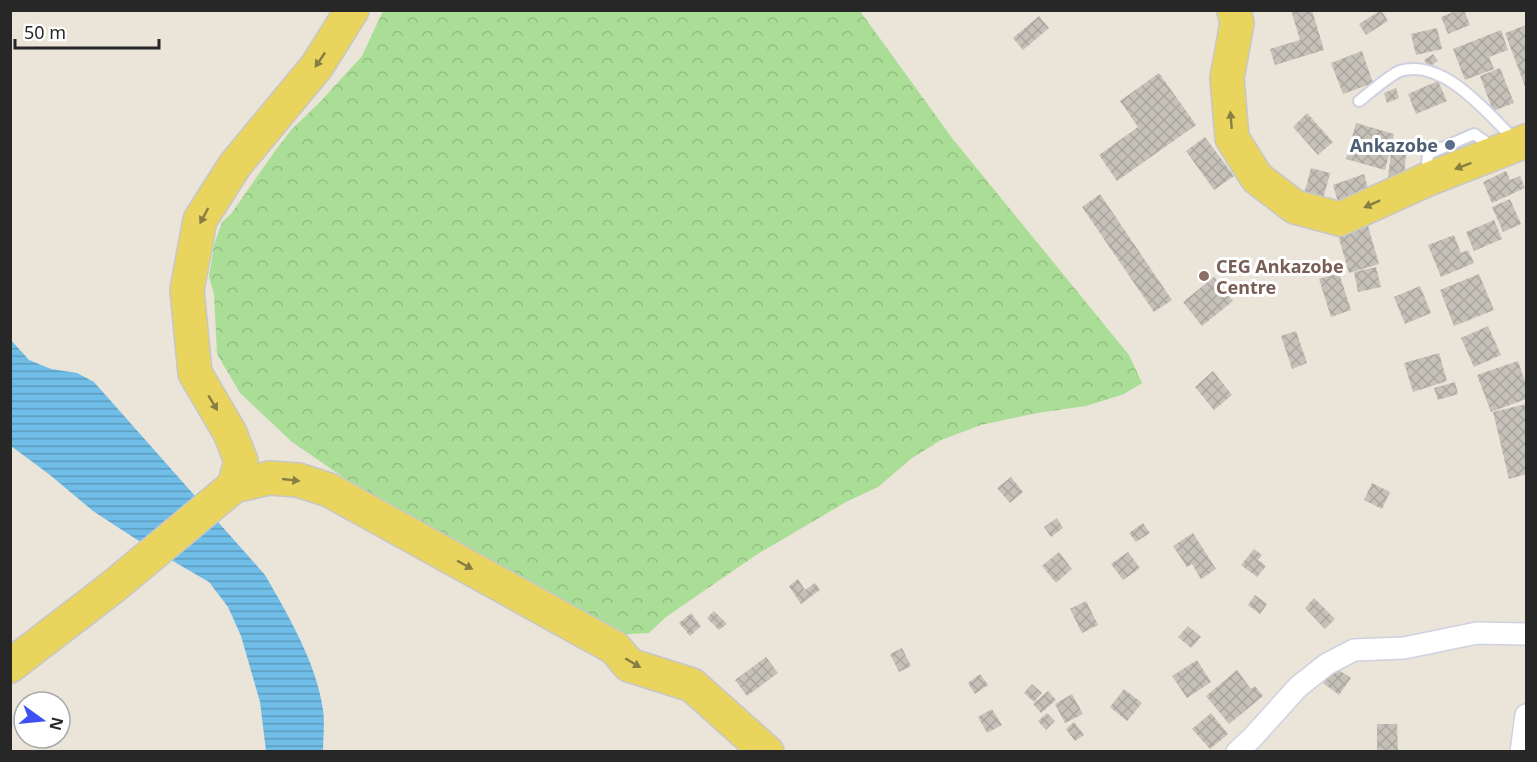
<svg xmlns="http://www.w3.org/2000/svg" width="1537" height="762" viewBox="0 0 1537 762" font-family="'Noto Sans',sans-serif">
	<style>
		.forest { fill: url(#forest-crowns) }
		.water { fill: url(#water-rules) }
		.building { fill: url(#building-cross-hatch) }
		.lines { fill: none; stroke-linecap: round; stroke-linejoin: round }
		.lane-casing { stroke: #cfd1e0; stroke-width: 14 }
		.street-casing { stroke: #cfd1e0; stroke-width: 24 }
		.primary-casing { stroke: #c7c7c7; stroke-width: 36 }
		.lane { stroke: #fff; stroke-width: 10 }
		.street { stroke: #fff; stroke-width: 21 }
		.primary { stroke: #e9d55e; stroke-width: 33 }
		.oneway { fill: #887e42 }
		.service-dot { fill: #5c6f8a; stroke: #fff; stroke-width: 2 }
		.education-dot { fill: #8d6e63; stroke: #fff; stroke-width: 2 }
		.labels { text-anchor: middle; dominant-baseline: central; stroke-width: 6; stroke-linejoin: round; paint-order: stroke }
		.service-label { font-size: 18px; font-weight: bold; fill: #4e5e75; stroke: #fff; text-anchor: end }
		.education-label { font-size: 18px; font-weight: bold; fill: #785e54; stroke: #fff; text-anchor: start }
	</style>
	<defs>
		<pattern id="forest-crowns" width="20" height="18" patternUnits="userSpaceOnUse" patternTransform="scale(1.5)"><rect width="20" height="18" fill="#aade97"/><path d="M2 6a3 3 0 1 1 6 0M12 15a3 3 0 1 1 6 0" fill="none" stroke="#92be82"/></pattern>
		<pattern id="water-rules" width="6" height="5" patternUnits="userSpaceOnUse" patternTransform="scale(1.5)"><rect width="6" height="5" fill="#70bee8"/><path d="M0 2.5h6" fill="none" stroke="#5c9abc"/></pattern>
		<pattern id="building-cross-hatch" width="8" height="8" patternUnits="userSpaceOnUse" patternTransform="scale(1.5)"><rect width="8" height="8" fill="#c5c1b9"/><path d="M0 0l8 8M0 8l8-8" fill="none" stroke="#a9a69f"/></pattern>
	</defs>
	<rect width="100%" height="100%" fill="#eae4d9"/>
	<path class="forest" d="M383 11H860L952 138 1129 355 1142 383 1124 394 1086 406 1037 413 981 425 941 440 912 458 878 487 846 502 756 555 666 617 649 633 596 636 391 510 292 442 240 393 217 354 214 294 209 277 214 245 222 222 231 214 275 151 292 129 320 102 362 56Z"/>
	<path class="water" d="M10 339 29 360 51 369 77 373 94 382 265 575C288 615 317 664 323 710 325 723 323 738 323 751H266L260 702 241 636 228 607 209 582 142 543 93 511 50 475 11 446Z"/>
	<path class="building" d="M1291 10H1312L1324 50 1275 65 1270 49 1300 40Z
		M1381 10 1388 21 1366 35 1359 24Z
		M1458 10H1464L1470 25 1448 34 1441 17Z
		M1039 16 1049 28 1023 50 1013 38Z
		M1526 25V89L1505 33Z
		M1437 28 1442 49 1416 55 1411 34Z
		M1501 30 1508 50 1489 57 1494 69 1465 80 1453 49Z
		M1362 51 1373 83 1343 94 1331 63Z
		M1433 54 1438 61 1429 67 1424 60Z
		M1500 68 1514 103 1493 111 1480 76Z
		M1159 73 1196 125 1117 181 1099 155 1138 127 1120 101Z
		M1438 81 1447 101 1416 114 1408 94Z
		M1396 88 1399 98 1387 103 1384 93Z
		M1307 113 1333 142 1318 155 1293 127Z
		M1356 123 1394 134 1385 170 1346 159Z
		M1205 137 1234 176 1214 190 1186 151Z
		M1391 152 1406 153 1404 180 1388 178Z
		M1311 168 1330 173 1322 203 1303 198Z
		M1506 171 1510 180 1520 176 1525 188 1492 203 1483 182Z
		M1364 174 1369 192 1338 202 1333 185Z
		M1100 194 1172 300 1154 312 1082 207Z
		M1510 199 1521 224 1503 232 1492 207Z
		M1494 220 1502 239 1474 251 1466 232Z
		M1368 226 1379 264 1349 273 1338 235Z
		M1454 235 1461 253 1468 250 1474 263 1441 277 1428 245Z
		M1376 267 1381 287 1358 292 1354 272Z
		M1339 273 1351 310 1331 317 1319 279Z
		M1479 274 1494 310 1454 326 1440 290Z
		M1214 277 1233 301 1202 326 1183 302Z
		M1420 286 1431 313 1405 324 1394 297Z
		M1488 326 1501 355 1474 367 1461 338Z
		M1296 331 1307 363 1292 369 1281 336Z
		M1439 353 1447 381 1413 392 1404 363Z
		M1518 361 1526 384V399L1491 412 1477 375Z
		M1213 371 1232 395 1214 410 1195 387Z
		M1455 382 1458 394 1438 400 1434 388Z
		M1526 404V474L1509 479 1493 412Z
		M1011 477 1023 492 1010 503 997 488Z
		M1372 483 1390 492 1382 509 1364 500Z
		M1057 518 1063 528 1051 537 1044 527Z
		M1143 523 1150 533 1136 542 1129 533Z
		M1193 533 1216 569 1201 579 1192 564 1187 567 1173 546Z
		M1254 549 1262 555 1258 560 1266 566 1257 577 1241 565Z
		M1059 552 1072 569 1056 583 1042 566Z
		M1128 552 1140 568 1123 580 1111 564Z
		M798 579 805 590 815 583 820 590 801 604 789 586Z
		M1255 595 1267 604 1260 614 1248 605Z
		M1314 598 1335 619 1325 629 1305 608Z
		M1086 601 1098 625 1082 633 1070 609Z
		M714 611 727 624 719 630 707 618Z
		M691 613 701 626 690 636 679 623Z
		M1188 626 1201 637 1191 648 1178 637Z
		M902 648 911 666 899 672 890 654Z
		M766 657 778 673 747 696 735 680Z
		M1197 660 1211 682 1187 698 1172 676Z
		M1334 667 1351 678 1339 695 1323 683Z
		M1237 670 1251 689 1255 686 1263 696 1229 724 1206 696Z
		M980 674 988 685 975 694 968 683Z
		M1032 684 1042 693 1034 702 1024 693Z
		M1124 689 1142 703 1127 721 1110 707Z
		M1048 691 1056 700 1041 713 1033 704Z
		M1072 694 1083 714 1065 723 1055 704Z
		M992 709 1002 725 987 733 978 717Z
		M1047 713 1055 721 1046 730 1038 721Z
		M1211 713 1228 734 1210 749 1192 729Z
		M1074 722 1084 735 1075 741 1066 729Z
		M1377 724H1397L1398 752H1377Z"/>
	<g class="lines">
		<defs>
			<path id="lane" d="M1359 101C1368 94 1391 74 1400 71 1444 58 1487 113 1515 140
				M1426 175 1428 154 1474 134 1493 147"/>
			<path id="street" d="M1237 752 1252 738 1298 687 1327 664 1354 650 1404 648 1477 633 1526 634
				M1521 752 1526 715"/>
			<path id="primary" d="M1234 10 1237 23 1227 78 1232 138 1257 178 1295 207 1340 219 1426 180 1526 141
				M234 486 241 461 230 433 195 373 187 290 200 220 235 165 317 66 352 10
				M10 666 114 586 234 486 269 478 298 480 329 490 615 648 629 665 692 685 767 752"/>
		</defs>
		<use href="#lane" class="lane-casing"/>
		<use href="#street" class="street-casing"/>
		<use href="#primary" class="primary-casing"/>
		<use href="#lane" class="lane"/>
		<use href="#street" class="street"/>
		<use href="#primary" class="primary"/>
	</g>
	<defs><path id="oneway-solid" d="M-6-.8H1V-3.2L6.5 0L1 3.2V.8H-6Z" transform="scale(1.5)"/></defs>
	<g class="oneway">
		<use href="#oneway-solid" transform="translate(320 60) rotate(124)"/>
		<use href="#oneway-solid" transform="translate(1231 120) rotate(-95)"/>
		<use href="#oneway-solid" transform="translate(1463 166) rotate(159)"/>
		<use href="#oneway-solid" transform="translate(1372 204) rotate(156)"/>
		<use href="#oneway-solid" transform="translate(204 216) rotate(118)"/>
		<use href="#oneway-solid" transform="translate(213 403) rotate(59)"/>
		<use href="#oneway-solid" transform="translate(291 480) rotate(6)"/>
		<use href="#oneway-solid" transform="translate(465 565) rotate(29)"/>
		<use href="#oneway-solid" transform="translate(633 663) rotate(31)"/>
	</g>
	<circle class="service-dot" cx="1450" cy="145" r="6"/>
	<circle class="education-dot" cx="1204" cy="276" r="6"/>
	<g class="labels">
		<g class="service-label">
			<text x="1438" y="145">Ankazobe</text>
		</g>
		<g class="education-label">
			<text x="1216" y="266">CEG Ankazobe<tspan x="1216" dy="21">Centre</tspan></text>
		</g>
	</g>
	<rect width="1537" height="762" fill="none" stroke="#272727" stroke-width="24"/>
	<g transform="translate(42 720) rotate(105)"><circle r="28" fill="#ffffff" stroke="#a9a9a9" stroke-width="1.5"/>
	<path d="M0-4.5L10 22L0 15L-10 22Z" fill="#3f51f1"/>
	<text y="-9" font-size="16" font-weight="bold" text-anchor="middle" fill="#272727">N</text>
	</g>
	<path d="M15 39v9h144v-9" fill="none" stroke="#272727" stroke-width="3"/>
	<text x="24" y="39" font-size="18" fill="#272727" stroke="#ffffff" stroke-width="4.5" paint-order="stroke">50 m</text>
</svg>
